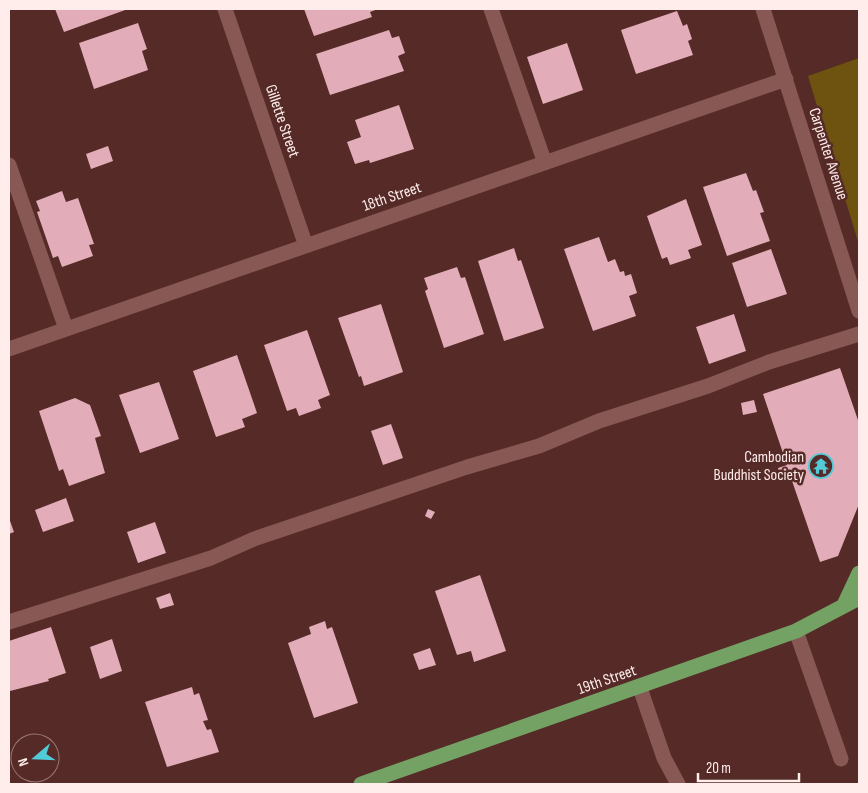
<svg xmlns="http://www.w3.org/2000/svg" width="868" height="793" viewBox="0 0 868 793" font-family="'Sofia Sans Condensed',sans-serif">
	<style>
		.green { fill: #6d5210 }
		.building { fill: #e2adb8 }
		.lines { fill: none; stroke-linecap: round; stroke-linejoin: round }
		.minor { stroke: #875854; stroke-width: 15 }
		.major { stroke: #74a264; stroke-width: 15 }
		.labels { text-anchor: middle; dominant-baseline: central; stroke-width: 5; stroke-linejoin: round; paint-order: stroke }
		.street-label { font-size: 16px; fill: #feedeb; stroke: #552a27 }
		.poi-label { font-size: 16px; fill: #feedeb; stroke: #552a27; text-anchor: end }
	</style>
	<rect width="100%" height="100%" fill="#552a27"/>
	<path class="green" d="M859 58V245L808 76Z"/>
	<path class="building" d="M55 9H128L64 32Z
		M304 9H378L370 12 372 17 314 36Z
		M677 11 683 26 687 24 692 39 688 41 693 55 636 74 621 30Z
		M138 23 147 49 142 51 148 70 94 89 79 43Z
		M389 30 392 38 399 36 405 53 398 56 404 71 330 95 316 54Z
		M567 43 583 90 543 104 527 57Z
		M399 105 414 149 370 163 369 160 355 164 347 142 361 137 355 120Z
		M108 146 113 161 91 169 86 154Z
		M746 173 753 191 756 190 764 212 760 213 770 241 727 256 703 187Z
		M62 191 66 202 78 198 94 244 89 245 93 256 62 267 58 256 53 258 37 212 40 211 36 201Z
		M686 199 702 245 688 250 691 258 670 265 667 257 662 259 647 216Z
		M599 237 608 262 615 259 620 272 624 271 625 276 631 274 637 293 629 296 636 316 593 331 564 249Z
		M514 248 518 261 521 260 544 328 504 341 478 261Z
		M771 249 787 294 747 307 732 263Z
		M457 267 461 278 465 277 484 334 444 348 425 291 428 289 424 278Z
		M381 304 403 372 364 386 361 376 359 377 338 318Z
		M734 314 746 351 709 364 696 327Z
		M307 330 330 395 318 400 321 408 299 416 296 408 287 411 264 345Z
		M237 355 257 413 242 419 245 427 216 437 193 371Z
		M840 368 859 423V504L838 556 820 562 791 478 782 481 778 468 787 465 763 394Z
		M159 382 179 439 140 453 119 395Z
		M75 398 90 405 101 436 95 438 105 473 69 486 63 469 59 471 39 411Z
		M754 400 757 412 743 415 741 403Z
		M391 424 403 458 383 465 371 431Z
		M66 498 74 521 43 532 35 510Z
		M428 509 435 512 431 519 425 516Z
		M9 518 14 532 9 534Z
		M155 522 166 553 138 563 127 532Z
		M480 575 506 651 474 662 471 651 457 655 435 591Z
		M170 593 174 605 160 609 156 598Z
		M325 621 327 629 332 627 358 703 314 718 288 643 311 634 309 627Z
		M51 627 66 673 48 679 49 681 10 691 9 641Z
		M112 639 122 671 100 679 90 647Z
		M430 648 436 665 419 670 413 654Z
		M192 687 194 695 199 693 208 720 203 721 207 730 211 729 219 752 167 767 145 702Z"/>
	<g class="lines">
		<path class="minor" d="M225 9 306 246
			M491 9 545 163
			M763 9 859 311
			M9 165 66 329
			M9 349 786 79
			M9 622 211 558 254 539 467 467 539 446 599 421 708 386 769 362 859 334
			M796 631 841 759
			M640 688 664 758 678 784"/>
		<path class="major" d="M844 605 859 573
			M361 784 796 631 859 598"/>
	</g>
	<defs>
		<symbol id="temple-ring" viewBox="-11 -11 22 22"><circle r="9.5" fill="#552a27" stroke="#52cbd8" stroke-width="1.5"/><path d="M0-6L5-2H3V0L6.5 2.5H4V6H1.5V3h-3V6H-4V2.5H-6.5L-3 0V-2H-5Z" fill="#52cbd8"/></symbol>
	</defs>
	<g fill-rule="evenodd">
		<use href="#temple-ring" x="807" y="452" width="28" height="28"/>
	</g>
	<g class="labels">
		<g class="street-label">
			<text transform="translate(282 121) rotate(71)">Gillette Street</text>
			<text transform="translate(828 154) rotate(72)">Carpenter Avenue</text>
			<text transform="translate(392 197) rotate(-19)">18th Street</text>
			<text transform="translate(607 680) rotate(-19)">19th Street</text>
		</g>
		<g class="poi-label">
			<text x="804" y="457">Cambodian<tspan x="804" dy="18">Buddhist Society</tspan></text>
		</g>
	</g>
	<rect width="868" height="793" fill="none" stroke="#feedeb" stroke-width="20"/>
	<g transform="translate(35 758) rotate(251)"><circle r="24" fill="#552a27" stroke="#997875"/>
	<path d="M0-4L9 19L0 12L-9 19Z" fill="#52cbd8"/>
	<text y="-8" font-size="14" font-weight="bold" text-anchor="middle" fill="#feedeb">N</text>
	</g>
	<path d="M698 773v8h101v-8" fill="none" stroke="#feedeb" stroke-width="2.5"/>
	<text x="706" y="773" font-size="15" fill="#feedeb" stroke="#552a27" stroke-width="4" paint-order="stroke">20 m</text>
</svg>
